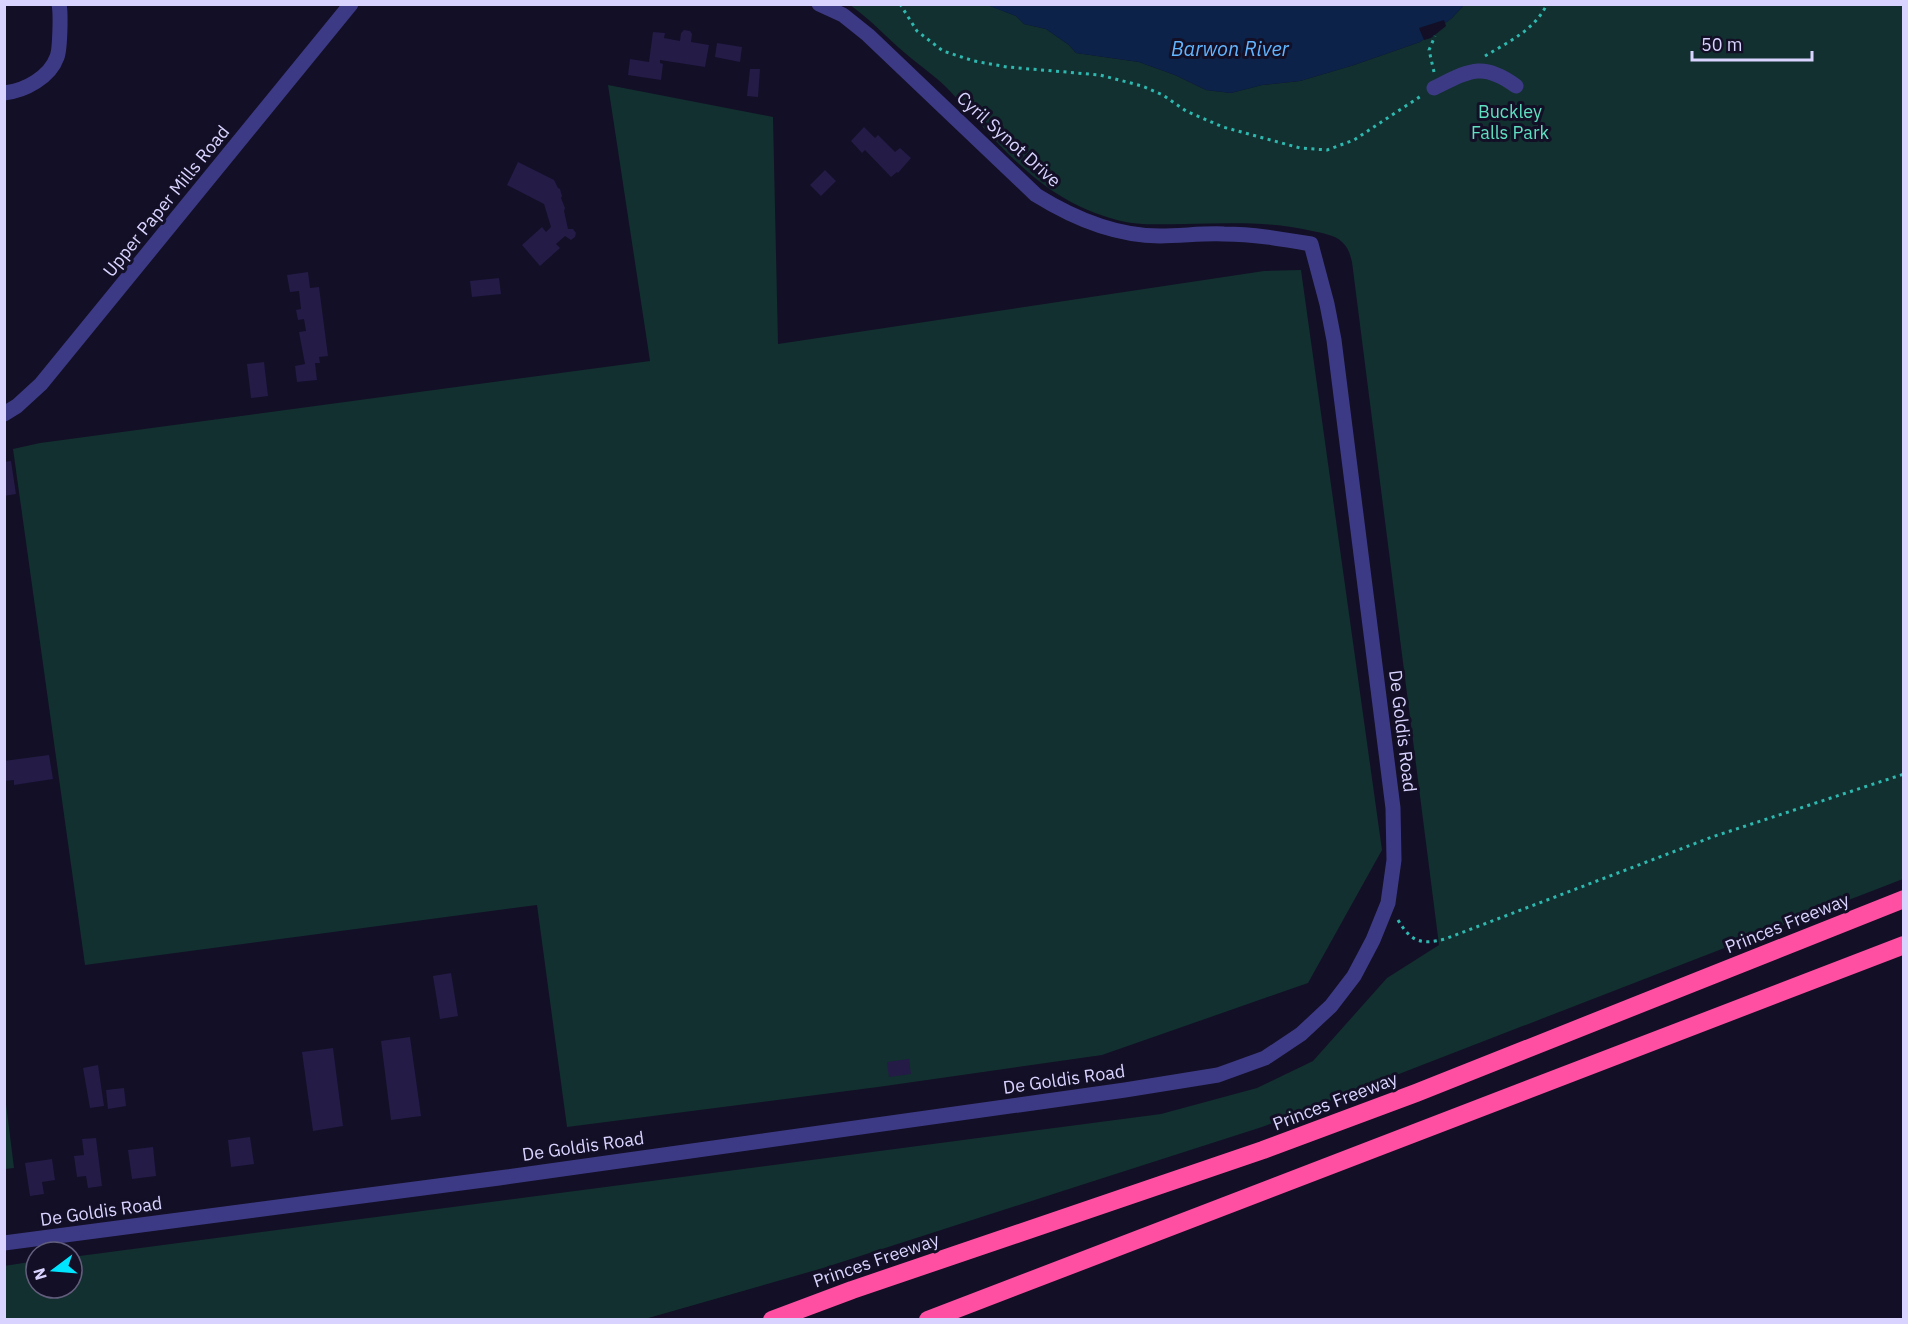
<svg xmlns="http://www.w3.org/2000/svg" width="1908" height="1324" viewBox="0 0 1908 1324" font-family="'IBM Plex Sans',sans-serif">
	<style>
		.green { fill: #12302f }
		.water { fill: #0c2248 }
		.pier { fill: #130f26 }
		.building { fill: #241b47 }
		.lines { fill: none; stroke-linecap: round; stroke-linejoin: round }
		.path { stroke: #2fb8b0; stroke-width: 3; stroke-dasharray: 3 4.5; stroke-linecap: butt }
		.minor { stroke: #3d3a85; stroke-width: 15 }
		.highway { stroke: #ff4fa3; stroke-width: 18 }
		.labels { text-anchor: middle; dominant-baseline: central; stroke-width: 6; stroke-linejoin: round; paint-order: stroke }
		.park-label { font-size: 18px; fill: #5fe0c0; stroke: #130f26 }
		.street-label { font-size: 18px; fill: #d9d4ff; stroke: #130f26 }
		.water-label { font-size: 20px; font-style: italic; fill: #62b6ff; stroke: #130f26 }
	</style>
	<rect width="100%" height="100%" fill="#130f26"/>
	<path class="green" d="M850 5H988L1016 16 1024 24 1046 29 1069 45 1076 53 1139 62 1175 75 1206 90 1231 93 1262 85 1300 81 1354 65 1420 42 1452 18 1464 5H1903V879L1262 1127 823 1268 645 1319H5L4 1266 36 1261V1288H72V1257L1161 1114 1257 1088 1313 1061 1387 978 1439 945 1352 262C1350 254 1348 247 1342 242 1335 235 1322 233 1312 231 1271 221 1227 223 1185 224 1163 224 1139 226 1117 220 1039 200 999 143 947 88 934 75 919 65 905 53 886 37 870 19 850 5Z
		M608 85 773 117 778 344 1264 271 1301 270 1382 850 1308 983 1102 1055 878 1087 567 1127 537 905 85 965 13 449 40 443 650 361Z
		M5 1096 14 1168 5 1169H4Z"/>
	<path class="water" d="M987 5H1464L1452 18 1420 42 1354 65 1300 81 1262 85 1231 93 1206 90 1175 75 1139 62 1076 53 1069 45 1046 29 1024 24 1016 16Z"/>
	<path class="pier" d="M1444 20 1446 26 1431 38 1424 40 1419 28Z"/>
	<path class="building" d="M684 30 690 31 692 34 691 42 709 45 705 67 660 60V63L663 64 661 80 628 75 630 59 649 62 653 32 665 33 664 38 680 41 681 33Z
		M717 43 742 47 740 62 715 57Z
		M750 69H760L758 97 747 96Z
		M864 127 875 138 878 135 895 152 900 148 911 158 898 173 897 172 891 177 865 150 862 153 851 141Z
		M518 162 554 180 558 188 560 189 562 196 561 198 565 208 564 211 568 229H573L576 233 575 237 571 240 565 236 556 244 560 248 540 266 522 245 542 227 546 232 551 227 544 204 507 185Z
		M825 170 836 181 821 196 810 185Z
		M308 272 310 288 319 287 328 356 319 357 320 363H315L317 380 297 382 295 366 305 364 299 332 306 331 304 319 298 320 296 310 301 309 299 291 290 292 287 275Z
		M499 278 501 294 472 297 470 281Z
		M264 362 268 396 251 398 247 364Z
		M11 461 16 494 4 496V462Z
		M49 755 53 779 14 785V780L4 781V761Z
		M451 973 458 1016 440 1019 433 976Z
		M410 1037 421 1116 391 1120 381 1041Z
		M333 1048 343 1126 313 1131 302 1052Z
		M909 1059 911 1074 889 1077 887 1062Z
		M98 1065 104 1106 90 1108 83 1068Z
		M124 1088 126 1106 108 1109 106 1090Z
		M250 1137 254 1164 231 1167 228 1140Z
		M96 1138 102 1186 88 1188 86 1176 77 1177 74 1156 84 1155 82 1139Z
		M153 1147 156 1176 132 1179 128 1150Z
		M52 1159 55 1180 42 1182 44 1194 30 1196 25 1163Z"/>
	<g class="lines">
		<path class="path" d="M900 4 917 31 943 51 974 61 1007 67 1100 75 1142 86 1163 95 1186 111 1223 127 1300 148 1327 150 1354 140 1421 96
			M1485 56C1508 42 1535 30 1547 4
			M1434 72 1429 50 1435 36
			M1398 920C1411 942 1421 945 1445 939L1712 837 1904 774"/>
		<path class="minor" d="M1434 88C1469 71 1482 61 1516 86
			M4 93C25 91 50 77 57 57 60 50 61 13 59 4
			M4 414 17 406 41 384 351 4
			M4 1243 499 1178 1125 1090 1218 1075 1265 1058 1301 1034 1331 1006 1354 976 1373 940 1388 903 1394 860 1393 808 1334 340 1327 304 1311 244C1282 239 1253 234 1224 234 1203 233 1182 236 1160 236 1115 236 1073 218 1036 195L868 35 843 15 819 4"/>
		<path class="highway" d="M772 1320 852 1290 1263 1150 1416 1093 1904 899
			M928 1320 1904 945"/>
	</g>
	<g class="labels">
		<g class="park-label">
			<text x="1510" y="111">Buckley<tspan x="1510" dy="21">Falls Park</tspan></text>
		</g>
		<g class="street-label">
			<text transform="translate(1009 139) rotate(42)">Cyril Synot Drive</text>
			<text transform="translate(166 201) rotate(-51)">Upper Paper Mills Road</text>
			<text transform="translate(1403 731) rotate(83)">De Goldis Road</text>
			<text transform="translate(1787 923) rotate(-22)">Princes Freeway</text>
			<text transform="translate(1064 1079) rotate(-8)">De Goldis Road</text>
			<text transform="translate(1335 1101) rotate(-21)">Princes Freeway</text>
			<text transform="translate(583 1146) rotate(-8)">De Goldis Road</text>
			<text transform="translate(101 1211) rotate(-8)">De Goldis Road</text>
			<text transform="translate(876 1260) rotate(-19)">Princes Freeway</text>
		</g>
		<g class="water-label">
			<text x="1230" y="48">Barwon River</text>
		</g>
	</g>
	<rect width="1908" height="1324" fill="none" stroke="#d9d4ff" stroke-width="12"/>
	<g transform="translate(54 1270) rotate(254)"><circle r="28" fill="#130f26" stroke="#625e7d" stroke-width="1.5"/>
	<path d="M0-4.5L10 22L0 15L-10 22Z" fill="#00e5ff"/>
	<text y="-9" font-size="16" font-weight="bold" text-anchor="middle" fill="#d9d4ff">N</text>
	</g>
	<path d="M1692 51v9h120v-9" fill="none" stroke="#d9d4ff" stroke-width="3"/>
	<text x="1701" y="51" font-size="18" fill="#d9d4ff" stroke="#130f26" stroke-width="4.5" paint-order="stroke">50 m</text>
</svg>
